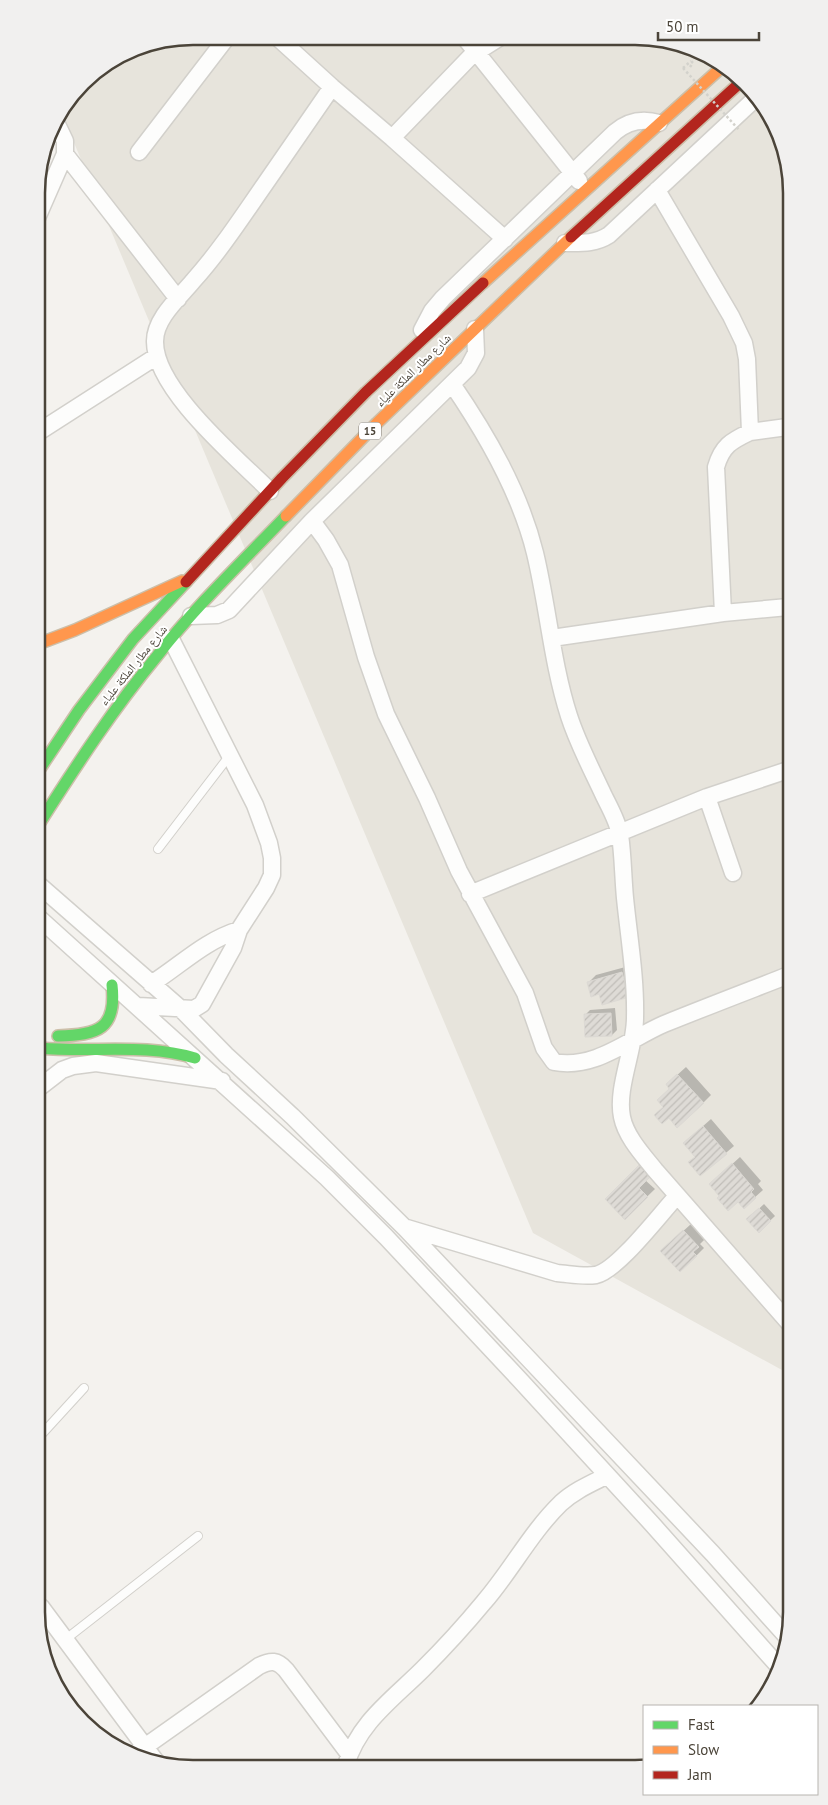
<svg xmlns="http://www.w3.org/2000/svg" width="828" height="1805" viewBox="0 0 828 1805" font-family="'PT Sans','Noto Naskh Arabic',sans-serif">
	<style>
		.residential { fill: #e7e4dc }
		.shadow { fill: #0003 }
		.building { fill: url(#building-hatch); stroke: #dcd9d4 }
		.lines { fill: none; stroke-linecap: round; stroke-linejoin: round }
		.lane-casing { stroke: #d2d0cb; stroke-width: 10 }
		.street-casing { stroke: #d2d0cb; stroke-width: 19 }
		.fast-casing { stroke: #ccbfa9; stroke-width: 14 }
		.slow-casing { stroke: #ccbfa9; stroke-width: 14 }
		.jam-casing { stroke: #ccbfa9; stroke-width: 14 }
		.path { stroke: #d3d2cc; stroke-width: 2.5; stroke-dasharray: 2.5 2.5; stroke-linecap: butt }
		.lane { stroke: #fdfdfc; stroke-width: 8 }
		.street { stroke: #fdfdfc; stroke-width: 16 }
		.fast { stroke: #63d668; stroke-width: 11 }
		.slow { stroke: #ff974d; stroke-width: 11 }
		.jam { stroke: #b3261e; stroke-width: 11 }
		.path-bridge { stroke: #d3d2cc; stroke-width: 2.5; stroke-dasharray: 2.5 2.5; stroke-linecap: butt }
		.labels { text-anchor: middle; dominant-baseline: central; stroke-width: 4; stroke-linejoin: round; paint-order: stroke }
		.shield { fill: #fff; stroke: #817c74; stroke-width: 1 }
		.shield-label { font-size: 11px; font-weight: bold; fill: #4b4439 }
		.street-label { font-size: 12px; fill: #4b4439; stroke: #fff }
		.rim { fill: none; stroke: #4b4439; stroke-width: 2.5 }
	</style>
	<defs>
		<pattern id="building-hatch" width="6" height="6" patternUnits="userSpaceOnUse" patternTransform="scale(1.25)"><rect width="6" height="6" fill="#dedbd6"/><path d="M-1 1l2-2M0 6l6-6M5 7l2-2" fill="none" stroke="#c0bdb8"/></pattern>
	</defs>
	<rect width="100%" height="100%" fill="#f4f2ee"/>
	<path class="residential" d="M193 36 666 39 739 75 771 114 786 152 791 1375 533 1233 64 119 79 89 89 75 133 48Z"/>
	<path class="shadow" d="M629 966 636 989 600 993 589 982 596 975Z
		M615 1008 617 1030 612 1035 586 1036 585 1015 590 1010Z
		M686 1067 711 1095 703 1103 664 1107 675 1077Z
		M711 1119 734 1146 700 1175 696 1156 684 1143Z
		M740 1157 761 1181 758 1184 763 1190 744 1207 738 1201 721 1196 718 1177Z
		M647 1159 657 1169 645 1180 655 1189 625 1218 606 1199Z
		M764 1204 775 1216 759 1231 748 1219Z
		M691 1224 705 1239 700 1244 704 1248 696 1256 669 1244Z"/>
	<path class="building" d="M622 972 629 997 602 1005 599 994 591 997 587 982Z
		M611 1013 612 1036 585 1037 584 1014Z
		M677 1074 704 1103 677 1128 669 1118 662 1124 654 1115 663 1107 657 1100 669 1089 666 1084Z
		M703 1126 727 1154 700 1176 688 1162 695 1157 683 1143Z
		M732 1163 754 1189 751 1192 756 1198 744 1209 738 1202 728 1211 717 1198 719 1196 709 1184Z
		M639 1165 650 1177 639 1188 648 1197 625 1220 605 1199Z
		M759 1208 771 1221 759 1233 746 1219Z
		M683 1230 699 1247 693 1252 697 1256 680 1272 660 1251Z"/>
	<g class="lines">
		<defs>
			<path id="lane" d="M158 849 230 755
				M41 1435 84 1388
				M66 1639 198 1536"/>
			<path id="street" d="M277 37 332 87 392 138 505 239
				M465 38 579 181
				M55 120 65 141V154L178 299
				M392 138 472 55 499 38
				M139 152 228 36
				M657 190 731 316 744 343 747 359 750 432 787 427
				M37 218 65 154
				M565 243C582 243 595 244 609 235L757 97
				M422 330 432 311 443 298 615 132C628 121 642 118 659 123
				M452 384C487 435 520 492 535 553 548 607 552 663 569 716 578 744 592 770 604 796 610 808 618 822 620 835 623 855 623 877 625 898 629 938 636 978 635 1018 635 1049 616 1088 622 1117 626 1137 643 1155 655 1170L790 1324
				M37 433 157 356
				M270 491C237 458 154 389 155 341 155 318 180 297 193 281 220 251 242 217 265 184 287 152 310 119 332 87
				M312 521 326 540 340 565 366 657 386 714 427 798 459 871 525 993 544 1048 554 1062C595 1070 629 1039 664 1024 706 1007 748 991 789 975
				M723 613 716 467C722 446 731 441 750 432
				M191 616 217 615 229 610 312 521 468 368 476 353 475 329
				M552 638 723 613 788 607
				M707 797 733 873
				M39 885 181 1009 226 1055 292 1116 405 1228 713 1554 788 1638
				M470 894 707 797 788 770
				M39 918 327 1178 386 1237 519 1379 653 1525 781 1669
				M151 984C181 965 204 941 239 930
				M138 1006 194 1009 202 1004 233 948 239 930 266 888 272 875V858L269 843 255 805 171 639
				M40 1087 62 1070 73 1066 96 1063 222 1081
				M407 1228 557 1273C570 1274 583 1277 596 1275 618 1270 660 1214 677 1196
				M41 1607 157 1763
				M136 1753 259 1666C271 1660 277 1660 286 1670L349 1754
				M346 1765C358 1723 393 1699 423 1669 444 1648 465 1625 484 1602 511 1571 531 1532 561 1503 574 1491 590 1484 606 1476"/>
			<path id="fast" d="M39 770 79 710 133 639 186 582
				M39 824C76 766 113 709 157 656 196 606 242 562 286 516
				M58 1036C98 1035 117 1029 112 985
				M40 1048C92 1053 144 1043 195 1058"/>
			<path id="slow" d="M483 283 722 67
				M286 516 377 423 571 237
				M38 644 75 630 182 581"/>
			<path id="jam" d="M571 237 743 80
				M186 582 282 478 366 392 483 283"/>
		</defs>
		<use href="#lane" class="lane-casing"/>
		<use href="#street" class="street-casing"/>
		<use href="#fast" class="fast-casing"/>
		<use href="#slow" class="slow-casing"/>
		<use href="#jam" class="jam-casing"/>
		<path class="path" d="M690 67 693 63 691 61
			M683 68 691 61"/>
		<use href="#lane" class="lane"/>
		<use href="#street" class="street"/>
		<use href="#fast" class="fast"/>
		<use href="#slow" class="slow"/>
		<use href="#jam" class="jam"/>
		<path class="path-bridge" d="M683 68 740 131"/>
	</g>
	<g class="labels">
		<rect class="shield" x="359" y="422.5" width="22" height="17" rx="4"/>
		<g class="shield-label">
			<text x="370" y="431">15</text>
		</g>
		<g class="street-label">
			<text transform="translate(413 370) rotate(-44)">شارع مطار الملكة علياء</text>
			<text transform="translate(133 665) rotate(-51)">شارع مطار الملكة علياء</text>
		</g>
	</g>
	<path d="M0 0H828V1805H0ZM193 45H635A148 148 0 0 1 783 193V1612A148 148 0 0 1 635 1760H193A148 148 0 0 1 45 1612V193A148 148 0 0 1 193 45Z" fill="#f1f0ef" fill-rule="evenodd"/>
	<path class="rim" d="M193 45H635A148 148 0 0 1 783 193V1612A148 148 0 0 1 635 1760H193A148 148 0 0 1 45 1612V193A148 148 0 0 1 193 45Z"/>
	<rect x="643" y="1705" width="175" height="90" fill="#ffffff" stroke="#b7b4b0"/>
	<rect x="653" y="1721" width="25" height="8" fill="#63d668" stroke="#b7b4b0"/>
	<text x="688" y="1730" font-size="15" fill="#4b4439">Fast</text>
	<rect x="653" y="1746" width="25" height="8" fill="#ff974d" stroke="#b7b4b0"/>
	<text x="688" y="1755" font-size="15" fill="#4b4439">Slow</text>
	<rect x="653" y="1771" width="25" height="8" fill="#b3261e" stroke="#b7b4b0"/>
	<text x="688" y="1780" font-size="15" fill="#4b4439">Jam</text>
	<path d="M658 32v8h101v-8" fill="none" stroke="#4b4439" stroke-width="2.5"/>
	<text x="666" y="32" font-size="15" fill="#4b4439" stroke="#ffffff" stroke-width="4" paint-order="stroke">50 m</text>
</svg>
